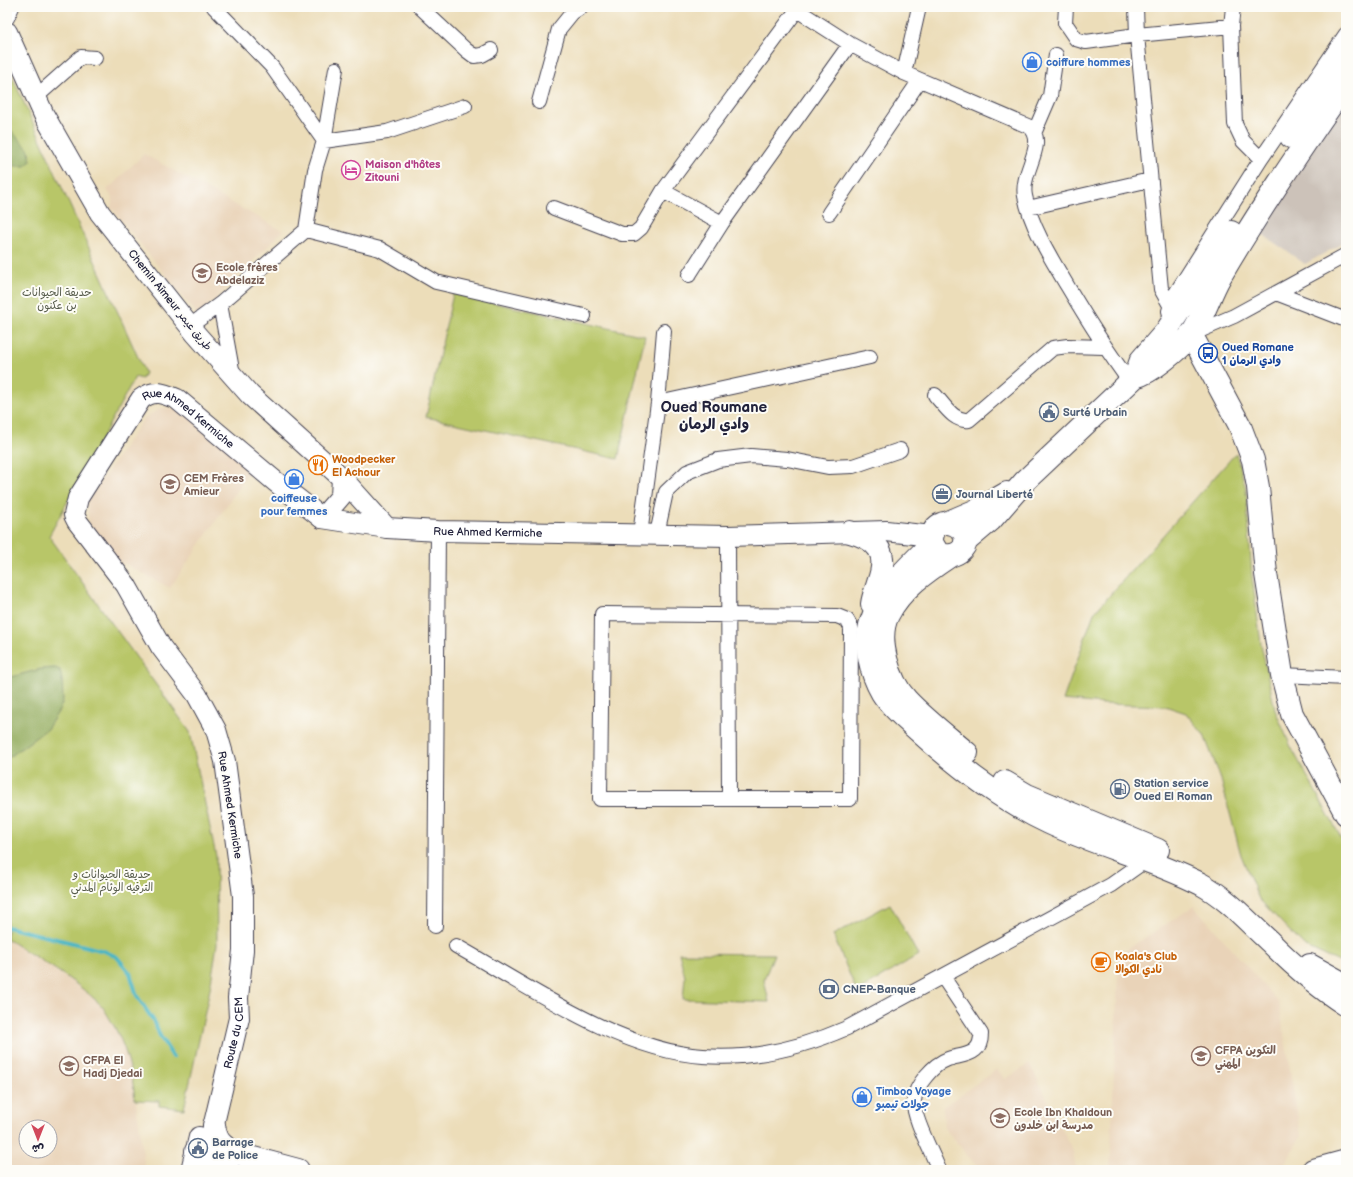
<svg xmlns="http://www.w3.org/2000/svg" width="1353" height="1177" viewBox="0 0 1353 1177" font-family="'Balsamiq Sans','Playpen Sans Arabic',sans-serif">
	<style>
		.built { fill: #e9d3b8; fill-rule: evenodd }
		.industrial { fill: #ccc2b9 }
		.green { fill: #b8c668; stroke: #6d7452 }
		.forest { fill: #92ab5c; stroke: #5a664c }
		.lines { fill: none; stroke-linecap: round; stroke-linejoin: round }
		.stream { stroke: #49b6c5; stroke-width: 4 }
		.street-casing { stroke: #403e4e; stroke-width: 16 }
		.secondary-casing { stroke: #403e4e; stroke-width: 22 }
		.primary-casing { stroke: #403e4e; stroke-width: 24 }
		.highway-casing { stroke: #403e4e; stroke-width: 24 }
		.street { stroke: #fff; stroke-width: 14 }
		.secondary { stroke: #fff; stroke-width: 20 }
		.primary { stroke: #fff; stroke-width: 22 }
		.highway { stroke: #fff; stroke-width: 22 }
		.labels { text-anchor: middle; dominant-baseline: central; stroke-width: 4; stroke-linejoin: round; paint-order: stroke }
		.shop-label { font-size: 11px; font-weight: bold; fill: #366cbe; stroke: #fdfcf7; text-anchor: start }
		.hotel-label { font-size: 11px; font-weight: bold; fill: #b23c85; stroke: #fdfcf7; text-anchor: start }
		.education-label { font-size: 11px; font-weight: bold; fill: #785e54; stroke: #fdfcf7; text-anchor: start }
		.park-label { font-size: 11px; fill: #565b4b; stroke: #fdfcf7 }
		.street-label { font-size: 11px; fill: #22223b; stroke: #fdfcf7 }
		.transit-label { font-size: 11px; font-weight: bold; fill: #164399; stroke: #fdfcf7; text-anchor: start }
		.service-label { font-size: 11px; font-weight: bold; fill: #4e5e75; stroke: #fdfcf7; text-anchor: start }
		.food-label { font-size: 11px; font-weight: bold; fill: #c56008; stroke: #fdfcf7; text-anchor: start }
		.district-label { font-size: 15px; font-weight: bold; fill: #22223b; stroke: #fdfcf7 }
	</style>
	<rect width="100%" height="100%" fill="#fdfcf7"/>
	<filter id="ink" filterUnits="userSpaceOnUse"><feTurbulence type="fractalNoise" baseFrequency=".025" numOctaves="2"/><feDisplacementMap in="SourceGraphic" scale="8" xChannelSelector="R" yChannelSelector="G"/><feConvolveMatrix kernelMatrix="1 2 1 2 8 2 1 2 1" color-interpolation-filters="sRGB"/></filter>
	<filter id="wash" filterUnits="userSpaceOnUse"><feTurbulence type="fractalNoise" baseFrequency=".012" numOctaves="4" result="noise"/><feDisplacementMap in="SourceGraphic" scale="16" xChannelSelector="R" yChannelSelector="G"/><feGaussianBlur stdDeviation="0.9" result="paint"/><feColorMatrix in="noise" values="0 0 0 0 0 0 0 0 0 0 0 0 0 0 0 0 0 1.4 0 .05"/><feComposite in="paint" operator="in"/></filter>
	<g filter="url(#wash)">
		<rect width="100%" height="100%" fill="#ecddb9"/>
		<path class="built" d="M144 154 283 231 198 316 111 207 113 198 107 190Z
			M161 408 180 409 253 467 170 588 123 563 111 562 89 524 87 502 144 418Z
			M1194 906 1279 1003 1301 1136 1281 1170H1110L1118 973 1126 950Z
			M7 939 80 987 101 1005 120 1036 127 1052 133 1079 145 1170H7ZM26 1127H50V1151H26Z
			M1030 1064 1073 1151 1076 1169 980 1170 944 1128 943 1107 997 1069 1005 1079Z"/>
		<path class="industrial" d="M1346 99V238L1343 243 1305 264 1262 234 1329 120Z"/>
		<path class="green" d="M7 65 145 373 142 379 135 377 49 536 190 732 216 856 217 944 210 989 184 1109 159 1106V1101L135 1100C132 1070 126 1045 110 1019 107 1014 104 1008 100 1004 73 978 38 959 7 939Z
			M453 294 645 336 618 459 426 417Z
			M1236 453 1246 489 1252 576 1261 644 1275 710 1291 747 1346 847V960L1339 962 1304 946 1259 899 1241 855 1220 776 1204 735 1186 713 1165 706 1103 704 1063 700 1094 613Z
			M890 904 918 955 857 992 833 935Z
			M679 953 774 954 764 980 769 1002 683 999 685 977Z"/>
		<path class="forest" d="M7 126 29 150 31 161 25 166H15L7 153Z
			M55 668 60 670 62 680 63 700 60 709 47 729 7 759V678L41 669Z"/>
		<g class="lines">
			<path class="stream" d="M7 927 69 942 104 951 117 957 130 973 137 996 155 1023 160 1036 173 1057"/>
		</g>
	</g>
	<g filter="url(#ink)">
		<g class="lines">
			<defs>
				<path id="street" d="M214 7 272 67 324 141 387 132 465 106
					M420 7 466 50 474 56 482 55 491 50
					M1066 7 1065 23 1076 39 1086 42 1137 35 1231 26
					M1136 7 1137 35 1161 289 1170 305
					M1233 7 1231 26 1235 124 1243 141 1261 159
					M7 18 12 7
					M904 73 919 7
					M36 97 81 57 95 58
					M539 102 559 29 572 13 581 7
					M1035 131 1050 96 1056 55
					M663 191 722 223
					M554 208 622 234H634L641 228 663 191 797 10 850 44 904 73 1030 127C1048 144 1020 172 1025 196 1031 227 1052 260 1068 287 1087 319 1107 351 1130 382
					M1028 208 1150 180
					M829 213 920 80
					M306 230 380 249 436 282 584 316
					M689 275 722 223 850 44
					M1276 293 1346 320
					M220 304 233 375
					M1172 322 1169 311 1174 296 1261 159 1346 34
					M190 326 220 304 306 230 315 170 324 141 336 69
					M1192 334 1234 316 1346 255
					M935 395C945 406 954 422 969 420L1053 348 1068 346 1104 347
					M658 403 870 357
					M640 534 658 403 664 331
					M657 534 666 492 687 472 718 460 751 456 787 459 828 467 853 466 900 450
					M728 536 729 799
					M602 614 837 616 847 620 851 627 850 799H600Z
					M1282 675 1346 678
					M435 926 438 531
					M456 946C528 986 620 1051 703 1056 753 1060 801 1048 847 1028L1111 885 1145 861
					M939 1170C933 1154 912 1116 914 1101 915 1085 934 1064 948 1059 957 1056 968 1056 975 1050 980 1046 981 1040 981 1034L943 977"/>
				<g id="secondary">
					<path d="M7 32 44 115 100 213 195 333 250 395 342 478 387 528"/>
					<path d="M322 518 341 496 342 478"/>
					<path id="s1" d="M210 1140 239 1018 238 998 243 950V896L225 761 216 730 197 695 161 647 126 585 77 521 74 515 78 498 141 399C154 389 163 393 177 399L276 482 322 518 387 528 438 531 728 536 886 531 932 536"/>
					<path d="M191 1170 199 1137"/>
				</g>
				<path id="primary" d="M1291 137 1346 55
					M1191 334 1240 426 1253 460 1258 487 1266 574 1282 675 1292 714 1346 814
					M1135 377 1141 360 1167 330 1231 232
					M946 523 979 509 1007 493
					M850 532C879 540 889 553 878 583 876 590 873 596 872 604
					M965 542 991 520 1025 481 1135 377C1153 372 1178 350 1190 336 1204 318 1209 296 1220 277 1259 210 1302 147 1346 84
					M932 543 938 553C945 556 952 557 959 552 985 532 931 503 932 543 908 567 880 591 870 625 864 647 871 674 882 693 890 706 902 716 913 726 952 762 1000 800 1049 823 1098 846 1152 859 1201 884 1227 898 1247 921 1269 941 1293 965 1318 987 1346 1005
					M950 556C926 572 901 589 888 615 876 639 889 681 907 700 925 719 947 736 967 753
					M1005 782 1027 795 1158 850
					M1310 965 1346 985"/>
				<path id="highway" d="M214 1125C216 1140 221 1146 235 1152
					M196 1151 208 1146 298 1170
					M196 1151 214 1165 228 1170
					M1313 1170 1346 1161"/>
			</defs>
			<use href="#street" class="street-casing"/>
			<use href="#secondary" class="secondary-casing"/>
			<use href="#primary" class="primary-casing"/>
			<use href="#highway" class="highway-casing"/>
			<use href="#street" class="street"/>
			<use href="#secondary" class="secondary"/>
			<use href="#primary" class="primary"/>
			<use href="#highway" class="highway"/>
		</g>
	</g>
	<defs>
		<symbol id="shop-ring" viewBox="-11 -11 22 22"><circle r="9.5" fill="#fdfcf7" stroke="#3f7fe0" stroke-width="1.5"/><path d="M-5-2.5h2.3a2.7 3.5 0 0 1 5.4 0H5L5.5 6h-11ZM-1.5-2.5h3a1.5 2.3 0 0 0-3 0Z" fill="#3f7fe0"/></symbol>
		<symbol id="hotel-ring" viewBox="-11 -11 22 22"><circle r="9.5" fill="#fdfcf7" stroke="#d1479c" stroke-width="1.5"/><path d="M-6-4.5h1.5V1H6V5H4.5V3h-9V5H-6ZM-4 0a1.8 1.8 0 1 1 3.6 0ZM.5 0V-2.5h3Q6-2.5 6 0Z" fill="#d1479c"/></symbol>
		<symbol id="school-ring" viewBox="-11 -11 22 22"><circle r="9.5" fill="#fdfcf7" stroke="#8d6e63" stroke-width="1.5"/><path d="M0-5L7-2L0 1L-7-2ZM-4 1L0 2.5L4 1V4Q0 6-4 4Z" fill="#8d6e63"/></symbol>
		<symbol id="bus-ring" viewBox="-11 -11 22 22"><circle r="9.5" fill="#fdfcf7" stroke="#1a4fb4" stroke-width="1.5"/><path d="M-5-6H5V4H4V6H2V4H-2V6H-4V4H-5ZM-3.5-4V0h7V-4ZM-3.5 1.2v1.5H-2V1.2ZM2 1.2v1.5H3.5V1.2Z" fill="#1a4fb4"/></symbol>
		<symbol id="civic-ring" viewBox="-11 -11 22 22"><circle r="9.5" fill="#fdfcf7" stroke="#5c6f8a" stroke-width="1.5"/><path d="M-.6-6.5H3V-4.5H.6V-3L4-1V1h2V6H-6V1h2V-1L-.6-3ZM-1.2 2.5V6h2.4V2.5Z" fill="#5c6f8a"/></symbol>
		<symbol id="restaurant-ring" viewBox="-11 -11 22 22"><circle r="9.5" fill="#fdfcf7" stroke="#e8710a" stroke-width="1.5"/><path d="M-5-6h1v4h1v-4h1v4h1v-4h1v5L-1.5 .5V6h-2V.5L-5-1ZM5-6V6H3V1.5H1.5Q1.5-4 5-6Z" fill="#e8710a"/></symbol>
		<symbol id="office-ring" viewBox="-11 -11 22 22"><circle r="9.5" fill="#fdfcf7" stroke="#5c6f8a" stroke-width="1.5"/><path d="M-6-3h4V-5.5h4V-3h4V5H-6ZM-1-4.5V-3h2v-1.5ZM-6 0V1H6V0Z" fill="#5c6f8a"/></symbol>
		<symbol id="fuel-ring" viewBox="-11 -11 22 22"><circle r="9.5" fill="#fdfcf7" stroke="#5c6f8a" stroke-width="1.5"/><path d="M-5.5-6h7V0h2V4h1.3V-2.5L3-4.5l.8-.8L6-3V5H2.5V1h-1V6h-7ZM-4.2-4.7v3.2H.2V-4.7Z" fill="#5c6f8a"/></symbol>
		<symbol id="cafe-ring" viewBox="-11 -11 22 22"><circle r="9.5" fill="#fdfcf7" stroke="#e8710a" stroke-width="1.5"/><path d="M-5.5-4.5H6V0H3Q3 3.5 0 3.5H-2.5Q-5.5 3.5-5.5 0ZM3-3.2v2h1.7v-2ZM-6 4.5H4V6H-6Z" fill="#e8710a"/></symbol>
		<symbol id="bank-ring" viewBox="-11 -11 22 22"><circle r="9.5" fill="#fdfcf7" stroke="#5c6f8a" stroke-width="1.5"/><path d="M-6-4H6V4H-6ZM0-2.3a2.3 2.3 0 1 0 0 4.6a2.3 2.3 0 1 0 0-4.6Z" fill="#5c6f8a"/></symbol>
		<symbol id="university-ring" viewBox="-11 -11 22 22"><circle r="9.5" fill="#fdfcf7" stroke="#8d6e63" stroke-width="1.5"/><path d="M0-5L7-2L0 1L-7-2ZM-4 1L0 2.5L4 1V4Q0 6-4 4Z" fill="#8d6e63"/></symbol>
	</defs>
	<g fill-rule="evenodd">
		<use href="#shop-ring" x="1021" y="51" width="22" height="22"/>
		<use href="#hotel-ring" x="340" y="159" width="22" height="22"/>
		<use href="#school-ring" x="191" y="262" width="22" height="22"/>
		<use href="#bus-ring" x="1197" y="342" width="22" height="22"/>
		<use href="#civic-ring" x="1038" y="401" width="22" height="22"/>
		<use href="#restaurant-ring" x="307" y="454" width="22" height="22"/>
		<use href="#shop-ring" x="283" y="468" width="22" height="22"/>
		<use href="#school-ring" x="159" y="473" width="22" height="22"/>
		<use href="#office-ring" x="931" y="483" width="22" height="22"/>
		<use href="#fuel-ring" x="1109" y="778" width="22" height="22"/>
		<use href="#cafe-ring" x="1090" y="951" width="22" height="22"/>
		<use href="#bank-ring" x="818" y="978" width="22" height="22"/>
		<use href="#university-ring" x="1190" y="1045" width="22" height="22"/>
		<use href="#university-ring" x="58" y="1055" width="22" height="22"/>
		<use href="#shop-ring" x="851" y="1086" width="22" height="22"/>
		<use href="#school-ring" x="989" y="1107" width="22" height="22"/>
		<use href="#civic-ring" x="187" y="1137" width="22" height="22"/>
	</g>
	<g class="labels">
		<g class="shop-label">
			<text x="1046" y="62">coiffure hommes</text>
			<text x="294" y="498" text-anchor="middle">coiffeuse<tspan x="294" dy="13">pour femmes</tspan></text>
			<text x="876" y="1091">Timboo Voyage<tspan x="876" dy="13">جولات تيمبو</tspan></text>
		</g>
		<g class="hotel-label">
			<text x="365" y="164">Maison d'hôtes<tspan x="365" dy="13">Zitouni</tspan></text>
		</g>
		<g class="education-label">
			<text x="216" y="267">Ecole frères<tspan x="216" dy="13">Abdelaziz</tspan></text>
			<text x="184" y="478">CEM Frères<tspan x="184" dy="13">Amieur</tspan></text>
			<text x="1215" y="1050">CFPA التكوين<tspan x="1215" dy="13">المهني</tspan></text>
			<text x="83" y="1060">CFPA El<tspan x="83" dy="13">Hadj Djedai</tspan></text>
			<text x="1014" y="1112">Ecole Ibn Khaldoun<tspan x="1014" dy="13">مدرسة ابن خلدون</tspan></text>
		</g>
		<g class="park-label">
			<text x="57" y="292">حديقة الحيوانات<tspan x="57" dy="13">بن عكنون</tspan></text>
			<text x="112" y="874">حديقة الحيوانات و<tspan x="112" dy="13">الترفيه الوئام المدني</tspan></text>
		</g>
		<g class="street-label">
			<text transform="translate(170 300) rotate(51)">Chemin Aïmeur طريق عيمر</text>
			<text stroke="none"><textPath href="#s1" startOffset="866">Rue Ahmed Kermiche</textPath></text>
			<text stroke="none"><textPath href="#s1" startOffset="1202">Rue Ahmed Kermiche</textPath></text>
			<text transform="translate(230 805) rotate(81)">Rue Ahmed Kermiche</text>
			<text stroke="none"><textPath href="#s1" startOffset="110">Route du CEM</textPath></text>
		</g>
		<g class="transit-label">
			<text x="1222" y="347">Oued Romane<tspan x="1222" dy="13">1 وادي الرمان</tspan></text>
		</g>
		<g class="service-label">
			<text x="1063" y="412">Surté Urbain</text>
			<text x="956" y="494">Journal Liberté</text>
			<text x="1134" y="783">Station service<tspan x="1134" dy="13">Oued El Roman</tspan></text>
			<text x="843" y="989">CNEP-Banque</text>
			<text x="212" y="1142">Barrage<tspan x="212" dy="13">de Police</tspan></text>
		</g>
		<g class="food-label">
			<text x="332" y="459">Woodpecker<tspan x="332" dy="13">El Achour</tspan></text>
			<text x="1115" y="956">Koala's Club<tspan x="1115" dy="13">نادي الكوالا</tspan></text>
		</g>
		<g class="district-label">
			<text x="714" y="407">Oued Roumane<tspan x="714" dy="17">وادي الرمان</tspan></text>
		</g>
	</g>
	<rect width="1353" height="1177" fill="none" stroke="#fdfcf7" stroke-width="24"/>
	<g transform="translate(38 1139) rotate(180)"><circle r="19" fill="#fdfcf7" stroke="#a5a5ac"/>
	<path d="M0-3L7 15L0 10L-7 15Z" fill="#d1495b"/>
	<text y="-6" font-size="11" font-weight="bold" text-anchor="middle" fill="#22223b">ش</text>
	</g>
</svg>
